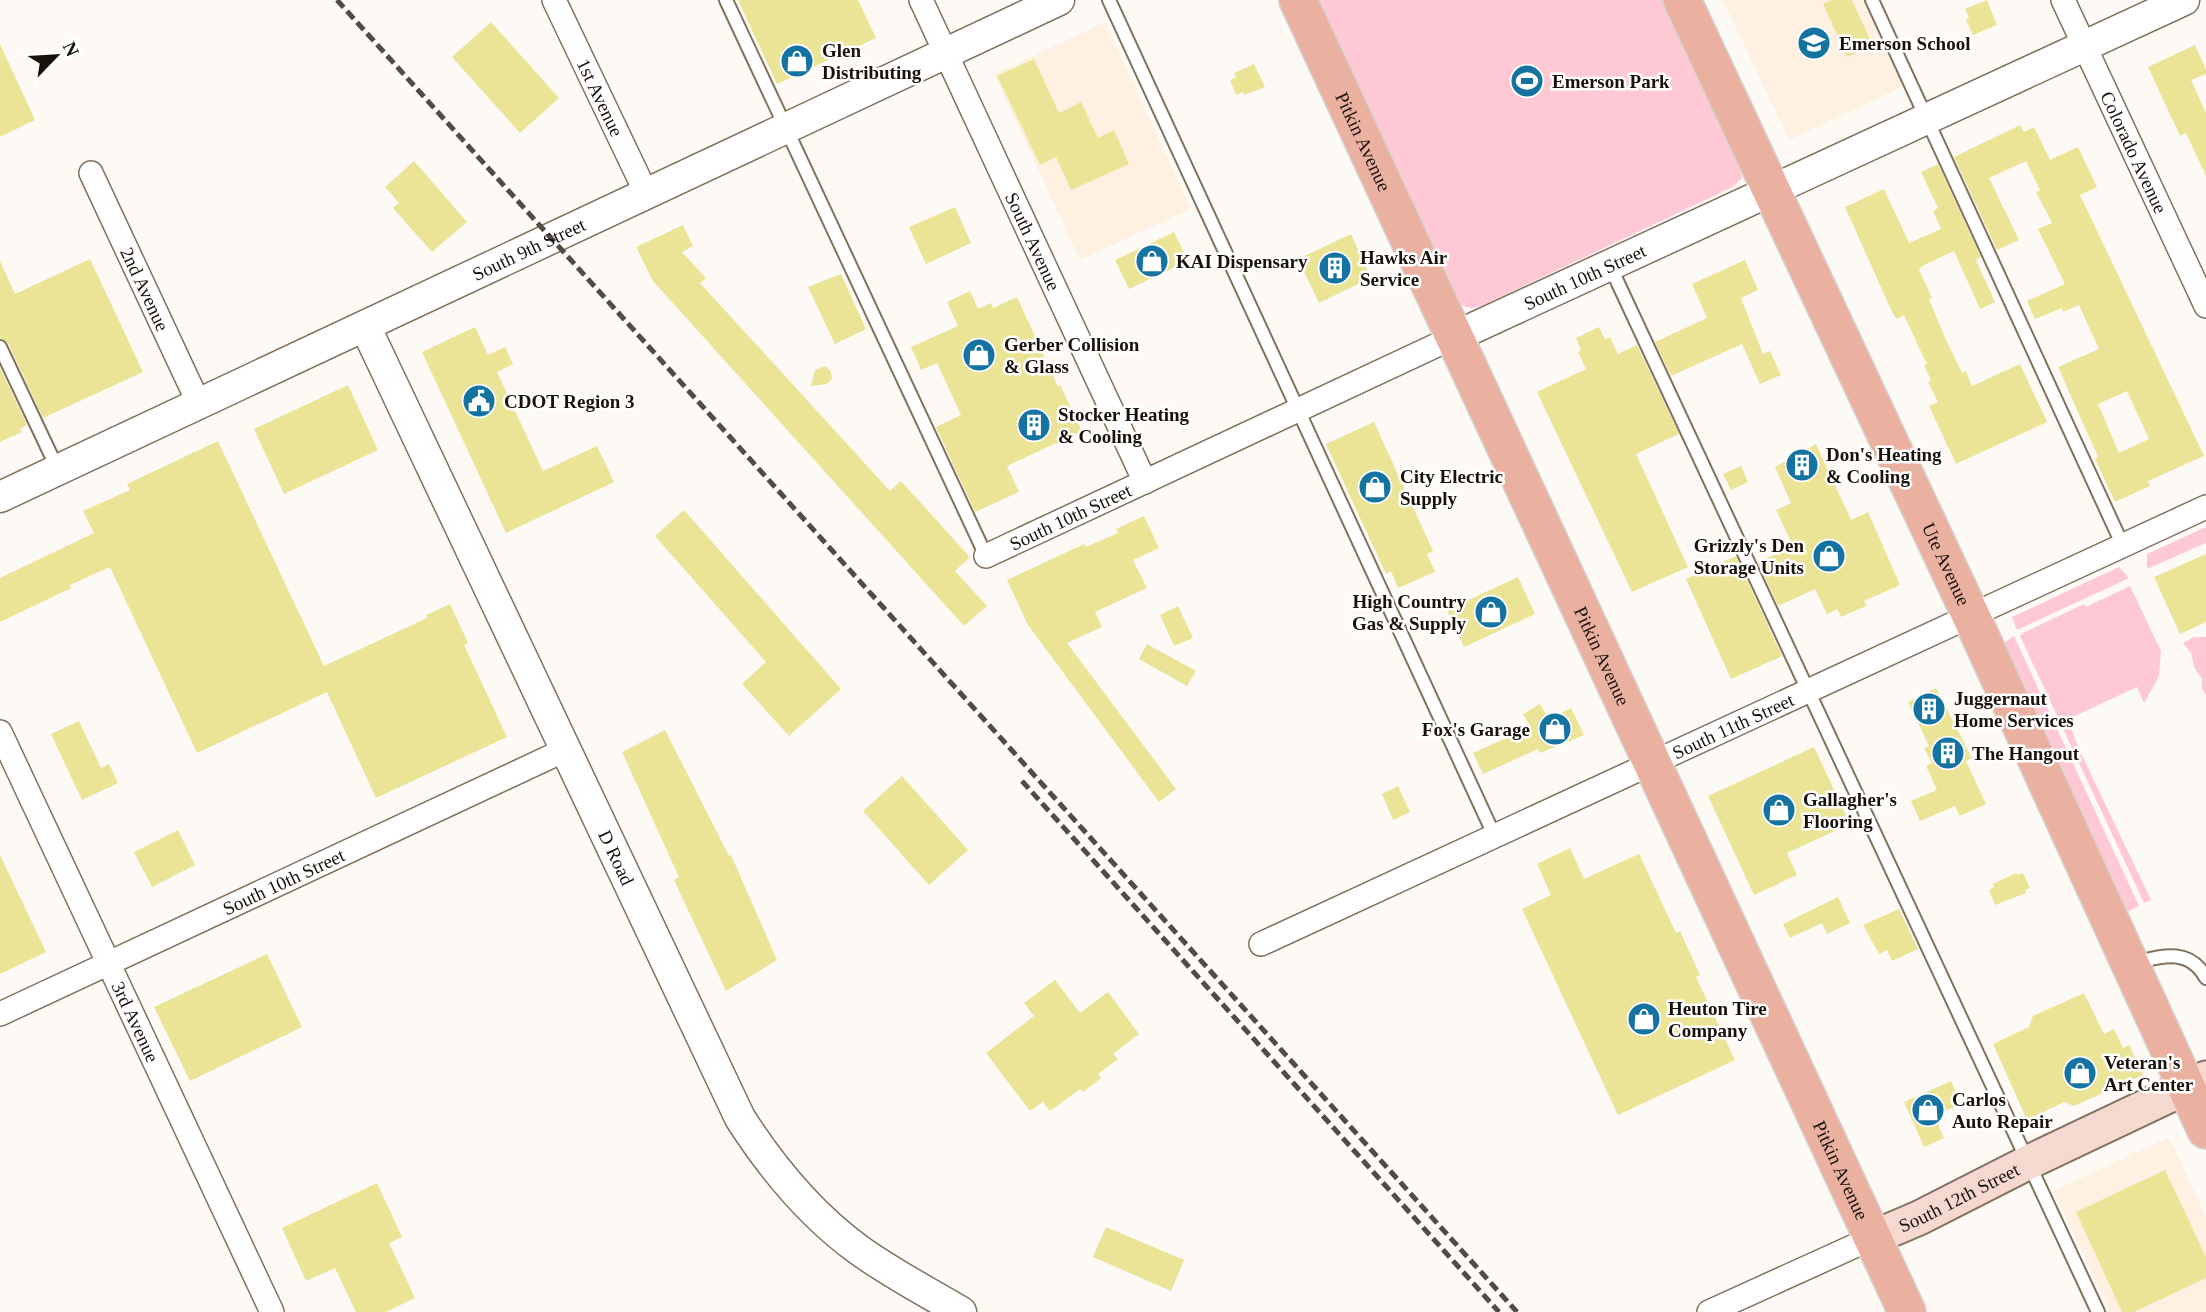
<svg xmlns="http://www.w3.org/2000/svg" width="2206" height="1312" viewBox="0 0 2206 1312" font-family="Georgia,serif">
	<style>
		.built { fill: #fff1e1 }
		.green { fill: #fec9d4 }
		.building { fill: #ebe497; fill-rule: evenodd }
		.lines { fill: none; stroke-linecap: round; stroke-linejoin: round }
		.service-casing { stroke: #817260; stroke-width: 16 }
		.minor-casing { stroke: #817260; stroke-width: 26 }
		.tertiary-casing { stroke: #817260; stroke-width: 33 }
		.secondary-casing { stroke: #817260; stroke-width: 37 }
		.primary-casing { stroke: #d5d4d3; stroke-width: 40 }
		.service { stroke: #fff; stroke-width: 12 }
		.minor { stroke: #fff; stroke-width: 23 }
		.tertiary { stroke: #fff; stroke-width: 30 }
		.secondary { stroke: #f5d8cf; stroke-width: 33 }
		.primary { stroke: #ebb1a0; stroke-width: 37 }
		.rail { stroke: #514b45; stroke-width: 5; stroke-dasharray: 10 5; stroke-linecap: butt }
		.labels { text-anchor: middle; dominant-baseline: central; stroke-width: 5; stroke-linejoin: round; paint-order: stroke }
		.poi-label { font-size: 19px; font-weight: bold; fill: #18120b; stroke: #fff; text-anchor: start }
		.street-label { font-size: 19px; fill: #18120b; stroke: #fff }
	</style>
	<rect width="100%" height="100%" fill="#fdf9f5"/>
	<path class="built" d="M1723 0H1863L1904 86 1789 140Z
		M1105 22 1191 209 1080 260 994 74Z
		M2169 1137 2206 1217V1312H2110L2054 1191Z"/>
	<path class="green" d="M1317 0H1662L1741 170 1742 178 1733 187 1483 305C1473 309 1465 310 1458 301Z
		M2206 527V543L2147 569V554Z
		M2119 567 2129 578 2017 630 2012 617Z
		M2130 586 2161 651 2159 676 2144 703 2137 687 2068 719 2078 747 2151 900 2144 903 2020 636 2023 633 2084 604 2086 607Z
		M2014 636 2139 906 2127 912 2002 644Z
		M2194 637H2206V695L2202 689V679L2195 669 2191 653 2183 643Z"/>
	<path class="building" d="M738 0H858L876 38 777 84Z
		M1832 0H1852L1873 46 1847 57 1823 4Z
		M1987 0 1997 25 1973 35 1966 20 1969 18 1965 9Z
		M491 22 559 98 520 133 452 57Z
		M0 44 35 120 0 137Z
		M2195 45 2206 69V74L2191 80 2206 113V176L2186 133 2180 136 2148 67Z
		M1034 59 1059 113 1081 102 1098 138 1114 130 1129 164 1071 190 1056 157 1040 165 997 76Z
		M1254 64 1265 87 1244 95 1243 92 1236 95 1230 80 1236 77 1234 73Z
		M2020 125 2024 132 2034 127 2050 160 2078 147 2097 187 2080 195 2204 456 2148 481 2150 486 2115 502 2095 459 2098 457 2058 367 2099 349 2079 305 2063 312 2062 308 2035 319 2027 301 2065 284 2038 229 2052 223 2036 192 2040 190 2026 161 1989 178 2019 240 1997 250 1954 157ZM2127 391 2149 439 2119 453 2098 404Z
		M414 161 467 222 432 252 393 208 399 203 385 187Z
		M1938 164 1981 257 1976 260 1995 302 1980 309 1954 251 1922 266 1919 270 1932 298 1929 299 1945 338 1962 373 1966 371 1972 386 2020 364 2047 422 1956 464 1929 406 1938 402 1928 382 1931 380 1924 365 1927 364 1923 356 1904 315 1897 319 1892 312 1845 207 1884 189 1909 243 1941 229 1933 211 1938 208 1921 172Z
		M955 207 971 243 926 264 909 227Z
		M683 225 693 246 682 252 706 278 700 283 890 491 901 481 968 555 969 558 955 571 987 606 964 626 653 281 636 247Z
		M1174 232 1188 261 1129 289 1115 260Z
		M1351 234 1371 278 1319 303 1298 259Z
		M90 259 143 372 43 418 8 343 0 338V261L15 294Z
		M1745 260 1758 290 1741 298 1763 354 1770 351 1781 375 1760 384 1742 344 1671 376 1655 342 1707 318 1692 284Z
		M841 274 866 329 835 344 808 287Z
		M970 291 978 309 991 303 993 308 1017 297 1058 387 1060 385 1082 431 1007 466 1019 492 975 512 936 427 961 415 937 363 921 370 911 347 958 326 947 302Z
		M475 327 488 355 505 347 513 364 497 372 543 471 597 446 614 482 506 533 422 352Z
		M1599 327 1605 339 1610 337 1618 354 1637 345 1679 434 1636 454 1688 567 1632 592 1537 392 1586 369 1578 352 1581 350 1576 338Z
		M826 366 831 372 832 379 827 384 811 386 815 370Z
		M0 368 27 425 20 429 22 432 0 442Z
		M348 385 378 450 284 494 254 429Z
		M1374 422 1433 551 1427 554 1435 572 1398 588 1391 571 1386 574 1326 444Z
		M218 441 324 666 427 618 426 615 450 604 468 643 464 645 507 737 376 798 327 692 197 753 110 567 70 585 71 588 0 622V578L94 533 83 511 130 490 127 484Z
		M1816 444 1851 520 1868 512 1900 585 1864 601 1866 606 1841 617 1837 609 1827 614 1815 589 1778 606 1758 562 1793 546 1776 510 1791 503 1775 467Z
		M1741 466 1748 482 1731 490 1723 474Z
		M684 510 841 689 789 736 742 684 766 662 655 536Z
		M1144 516 1159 548 1133 560 1147 588 1095 612 1102 627 1067 643 1176 789 1159 802 1028 625 1007 580 1084 544 1086 547 1118 533 1116 529Z
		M2206 554V622L2180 634 2154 577Z
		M1736 556 1782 656 1731 679 1686 579Z
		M1518 577 1535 614 1464 647 1447 610Z
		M1178 606 1193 638 1174 646 1160 615Z
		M1147 644 1196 671 1187 686 1139 659Z
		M1936 688 1972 758 1966 761 1986 804 1960 816 1955 806 1920 821 1911 801 1937 790 1926 766 1932 763 1924 748 1929 746 1908 702Z
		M1540 704 1549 719 1571 708 1584 735 1540 753 1538 749 1483 774 1473 753 1531 727 1523 714Z
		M79 721 101 768 109 764 118 783 82 800 51 734Z
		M665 730 729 856 731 855 777 960 726 991 674 880 679 877 622 752Z
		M1814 747 1850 824 1787 853 1797 875 1754 895 1708 796Z
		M902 776 968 850 929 885 863 811Z
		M1398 786 1410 812 1393 820 1382 794Z
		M178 830 195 865 152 887 134 852Z
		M1570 848 1584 879 1639 854 1676 933 1680 931 1700 975 1696 977 1735 1060 1618 1115 1522 909 1551 895 1537 864Z
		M0 855 46 952 0 974Z
		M2016 873 2018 875 2023 873 2030 888 2025 890 2026 893 1995 905 1989 890 1994 887 1993 884Z
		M1838 897 1850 923 1827 934 1822 923 1790 938 1783 924Z
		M1899 909 1918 949 1892 961 1887 950 1879 954 1863 925Z
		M267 954 302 1027 190 1081 154 1007Z
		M1055 980 1080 1013 1108 992 1139 1034 1113 1054 1118 1059 1098 1074 1101 1078 1083 1092 1080 1089 1050 1111 1043 1102 1030 1111 986 1053 1034 1016 1024 1003Z
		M2084 993 2104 1034 2114 1029 2123 1048 2129 1045 2143 1075 2074 1106 2064 1102 2027 1120 1993 1044 2029 1027 2033 1016Z
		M1951 1081 1961 1104 1934 1116 1944 1138 1924 1147 1904 1102Z
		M2165 1170 2206 1257V1278L2134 1312H2122L2076 1212Z
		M377 1183 402 1237 389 1243 415 1298 386 1312H356L335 1268 306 1281 282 1228Z
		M1106 1227 1184 1260 1171 1291 1093 1257Z"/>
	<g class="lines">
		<defs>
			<path id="service" d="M726 0 986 556
				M1109 0 1495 837
				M1872 0 2123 546
				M1610 266 2098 1312
				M0 347 58 470
				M2133 963C2162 956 2189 947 2206 978"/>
			<g id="minor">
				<path id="s1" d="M554 0 647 195"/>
				<path id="s2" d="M921 0 1145 482"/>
				<path id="s3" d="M2063 0 2206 306"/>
				<path id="s4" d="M91 173 199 404"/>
				<path id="s5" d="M986 556 1454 337"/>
				<path id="s6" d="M0 732 272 1312"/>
				<path id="s7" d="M1261 944 2206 507"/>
				<path id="s8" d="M0 1014 567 749"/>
				<path d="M1709 1312 1872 1238"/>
			</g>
			<g id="tertiary">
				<path id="s9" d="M365 326 740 1118C772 1168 811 1215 859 1250 891 1273 927 1292 961 1312"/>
				<path id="s10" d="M1454 337 2184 0"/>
				<path id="s11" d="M0 497 1059 0"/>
			</g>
			<g id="secondary">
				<path id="s12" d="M1872 1238 1919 1218 2029 1162 2206 1078"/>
			</g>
			<g id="primary">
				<path id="s13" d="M1298 0 1907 1312"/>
				<path id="s14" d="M1682 0 1971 616 2206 1130"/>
			</g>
		</defs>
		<use href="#service" class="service-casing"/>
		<use href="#minor" class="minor-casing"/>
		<use href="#tertiary" class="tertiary-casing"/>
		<use href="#secondary" class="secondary-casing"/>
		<use href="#primary" class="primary-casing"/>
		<use href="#service" class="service"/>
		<use href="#minor" class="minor"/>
		<use href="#tertiary" class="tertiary"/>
		<use href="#secondary" class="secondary"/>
		<use href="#primary" class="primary"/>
		<path class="rail" d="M337 0 1517 1312
			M1022 781 1499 1312"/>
	</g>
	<defs>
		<symbol id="school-disc" viewBox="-11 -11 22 22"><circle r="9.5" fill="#1573a1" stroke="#fff"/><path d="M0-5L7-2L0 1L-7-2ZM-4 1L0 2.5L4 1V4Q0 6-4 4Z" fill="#fff"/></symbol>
		<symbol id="shop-disc" viewBox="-11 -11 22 22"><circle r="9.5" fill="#1573a1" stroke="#fff"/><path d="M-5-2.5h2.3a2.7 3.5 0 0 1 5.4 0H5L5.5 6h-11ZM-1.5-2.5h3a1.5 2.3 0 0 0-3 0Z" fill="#fff"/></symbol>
		<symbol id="stadium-disc" viewBox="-11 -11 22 22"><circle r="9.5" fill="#1573a1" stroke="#fff"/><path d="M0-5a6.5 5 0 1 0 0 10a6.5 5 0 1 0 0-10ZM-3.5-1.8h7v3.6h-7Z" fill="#fff"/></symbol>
		<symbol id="building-disc" viewBox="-11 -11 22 22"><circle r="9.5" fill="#1573a1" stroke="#fff"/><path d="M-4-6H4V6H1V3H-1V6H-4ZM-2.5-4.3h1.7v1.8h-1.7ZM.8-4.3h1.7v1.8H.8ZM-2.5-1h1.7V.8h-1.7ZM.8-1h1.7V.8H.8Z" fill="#fff"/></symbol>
		<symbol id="civic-disc" viewBox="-11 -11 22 22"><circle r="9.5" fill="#1573a1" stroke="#fff"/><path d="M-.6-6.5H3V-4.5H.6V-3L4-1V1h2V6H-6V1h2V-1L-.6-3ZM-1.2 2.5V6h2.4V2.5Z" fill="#fff"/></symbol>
	</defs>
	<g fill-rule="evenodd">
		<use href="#school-disc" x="1795" y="24" width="38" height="38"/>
		<use href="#shop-disc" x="778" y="42" width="38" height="38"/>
		<use href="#stadium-disc" x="1508" y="62" width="38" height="38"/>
		<use href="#shop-disc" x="1133" y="242" width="38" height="38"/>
		<use href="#building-disc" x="1316" y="249" width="38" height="38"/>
		<use href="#shop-disc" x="960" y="336" width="38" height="38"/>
		<use href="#civic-disc" x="460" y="382" width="38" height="38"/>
		<use href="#building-disc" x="1015" y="406" width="38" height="38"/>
		<use href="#building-disc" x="1783" y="446" width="38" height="38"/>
		<use href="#shop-disc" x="1356" y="468" width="38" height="38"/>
		<use href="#shop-disc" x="1810" y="537" width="38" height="38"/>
		<use href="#shop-disc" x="1472" y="593" width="38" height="38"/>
		<use href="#building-disc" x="1910" y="690" width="38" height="38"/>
		<use href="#shop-disc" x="1536" y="710" width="38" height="38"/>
		<use href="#building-disc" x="1929" y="734" width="38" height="38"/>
		<use href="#shop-disc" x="1760" y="791" width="38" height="38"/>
		<use href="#shop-disc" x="1625" y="1000" width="38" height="38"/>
		<use href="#shop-disc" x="2061" y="1054" width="38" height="38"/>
		<use href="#shop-disc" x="1909" y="1091" width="38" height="38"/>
	</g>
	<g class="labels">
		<g class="poi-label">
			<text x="1839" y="43">Emerson School</text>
			<text x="822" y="50">Glen<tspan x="822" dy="22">Distributing</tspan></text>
			<text x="1552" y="81">Emerson Park</text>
			<text x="1360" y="257">Hawks Air<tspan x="1360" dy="22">Service</tspan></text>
			<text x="1176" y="261">KAI Dispensary</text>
			<text x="1004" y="344">Gerber Collision<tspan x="1004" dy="22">&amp; Glass</tspan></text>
			<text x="504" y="401">CDOT Region 3</text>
			<text x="1058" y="414">Stocker Heating<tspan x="1058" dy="22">&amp; Cooling</tspan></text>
			<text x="1826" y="454">Don's Heating<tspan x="1826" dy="22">&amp; Cooling</tspan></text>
			<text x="1400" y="476">City Electric<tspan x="1400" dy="22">Supply</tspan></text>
			<text x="1804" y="545" text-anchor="end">Grizzly's Den<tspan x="1804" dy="22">Storage Units</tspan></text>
			<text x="1466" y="601" text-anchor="end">High Country<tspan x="1466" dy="22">Gas &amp; Supply</tspan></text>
			<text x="1954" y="698">Juggernaut<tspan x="1954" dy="22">Home Services</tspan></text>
			<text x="1530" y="729" text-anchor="end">Fox's Garage</text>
			<text x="1972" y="753">The Hangout</text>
			<text x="1803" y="799">Gallagher's<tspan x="1803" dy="22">Flooring</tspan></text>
			<text x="1668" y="1008">Heuton Tire<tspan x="1668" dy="22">Company</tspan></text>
			<text x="2104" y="1062">Veteran's<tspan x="2104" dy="22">Art Center</tspan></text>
			<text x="1952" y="1099">Carlos<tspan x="1952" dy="22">Auto Repair</tspan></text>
		</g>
		<g class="street-label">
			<text stroke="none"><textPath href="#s1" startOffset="108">1st Avenue</textPath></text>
			<text stroke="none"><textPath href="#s13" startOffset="156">Pitkin Avenue</textPath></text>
			<text stroke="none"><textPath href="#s3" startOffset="168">Colorado Avenue</textPath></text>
			<text stroke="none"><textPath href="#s2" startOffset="266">South Avenue</textPath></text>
			<text stroke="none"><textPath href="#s11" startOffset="584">South 9th Street</textPath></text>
			<text stroke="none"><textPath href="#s10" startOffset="144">South 10th Street</textPath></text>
			<text stroke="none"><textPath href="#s4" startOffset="128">2nd Avenue</textPath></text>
			<text stroke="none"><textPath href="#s5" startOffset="93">South 10th Street</textPath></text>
			<text stroke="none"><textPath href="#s14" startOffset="623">Ute Avenue</textPath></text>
			<text stroke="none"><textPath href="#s13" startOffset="723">Pitkin Avenue</textPath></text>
			<text stroke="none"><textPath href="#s7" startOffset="520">South 11th Street</textPath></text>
			<text stroke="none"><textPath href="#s9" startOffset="588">D Road</textPath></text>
			<text stroke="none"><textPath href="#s8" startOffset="313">South 10th Street</textPath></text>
			<text stroke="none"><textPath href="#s6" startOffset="320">3rd Avenue</textPath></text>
			<text stroke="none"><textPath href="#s13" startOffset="1290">Pitkin Avenue</textPath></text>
			<text stroke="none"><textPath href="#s12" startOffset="96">South 12th Street</textPath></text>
		</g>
	</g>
	<g transform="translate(56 56) rotate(65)" stroke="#ffffff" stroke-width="5" paint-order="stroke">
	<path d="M0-5L12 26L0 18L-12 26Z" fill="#18120b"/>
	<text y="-10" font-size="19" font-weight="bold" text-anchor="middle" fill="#18120b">N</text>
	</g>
</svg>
